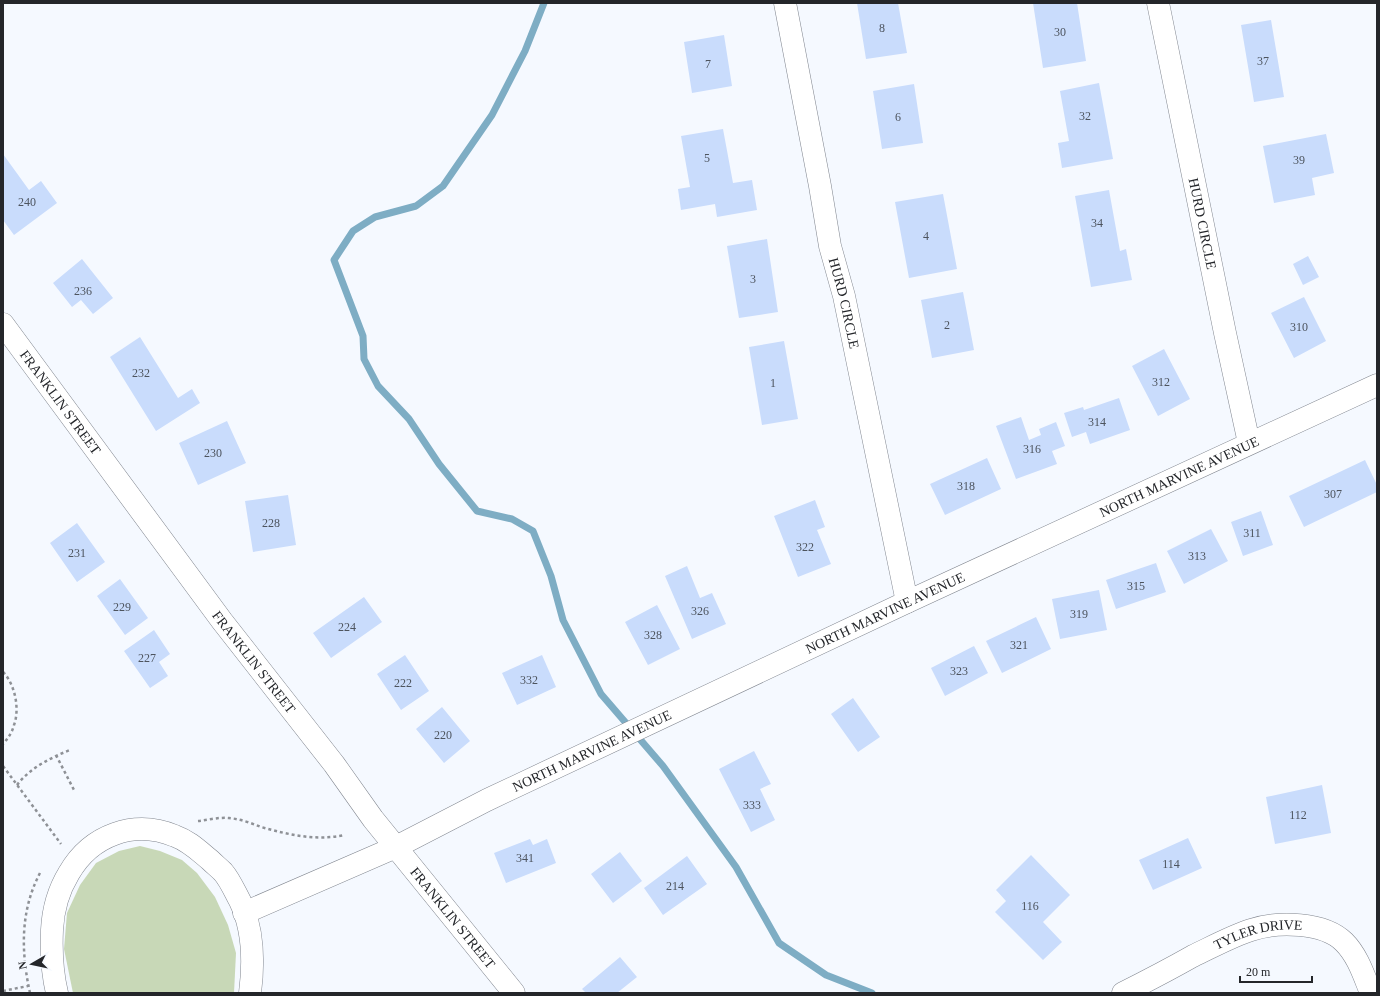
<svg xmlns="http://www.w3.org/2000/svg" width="1380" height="996" viewBox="0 0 1380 996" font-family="'Times New Roman',serif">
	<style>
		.green { fill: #c8d8b7 }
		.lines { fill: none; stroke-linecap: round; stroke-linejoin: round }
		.stream { stroke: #7eadc4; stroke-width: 7 }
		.building { fill: #c9dcfc }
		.minor-casing { stroke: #828790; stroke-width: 23 }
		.path { stroke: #8e9196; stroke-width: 2.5; stroke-dasharray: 3 3; stroke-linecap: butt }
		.minor { stroke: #fff; stroke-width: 22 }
		.labels { text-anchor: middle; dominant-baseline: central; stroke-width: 3; stroke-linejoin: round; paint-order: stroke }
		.number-label { font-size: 12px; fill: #4d545e }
		.street-label { font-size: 14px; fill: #24262a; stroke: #f5f9ff }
	</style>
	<rect width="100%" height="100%" fill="#f5f9ff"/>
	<path class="green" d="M140 846 160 851 182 860 197 873 215 897 228 925 236 953 234 993H73L64 949 67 913 80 885 96 863 119 851Z"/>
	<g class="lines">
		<path class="stream" d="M544 3 525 51 492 115 443 186 416 206 375 217 353 231 334 260 363 336 364 359 378 386 409 419 439 464 477 511 512 519 533 531 551 576 563 620 601 694 663 766 736 867 779 943 826 975 872 993"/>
	</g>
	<path class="building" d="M857 3H898L907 53 866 59Z
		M1033 3H1077L1086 61 1043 68Z
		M1271 20 1284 97 1254 102 1241 25Z
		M724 35 732 86 692 93 684 42Z
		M1099 83 1113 159 1062 168 1058 143 1069 141 1060 91Z
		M914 84 923 143 882 149 873 91Z
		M723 129 733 183 752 180 757 210 717 217 715 204 681 210 678 189 690 187 681 136Z
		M1326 134 1334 173 1312 178 1315 195 1274 203 1263 146Z
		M3 154 29 190 41 181 57 203 14 235 3 220Z
		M1109 190 1120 251 1126 249 1132 280 1091 287 1075 196Z
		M943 194 957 269 909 278 895 202Z
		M767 239 778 312 739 318 727 246Z
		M1308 256 1319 277 1303 285 1293 264Z
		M82 259 113 298 93 314 81 300 72 307 53 283Z
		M963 292 974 350 932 358 921 300Z
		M1304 297 1326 341 1294 358 1271 313Z
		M140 337 178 398 192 389 200 403 156 431 110 357Z
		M784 341 798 419 762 425 749 347Z
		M1164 349 1190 399 1158 416 1132 366Z
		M1119 398 1130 430 1090 444 1086 432 1072 437 1064 413 1083 407 1084 410Z
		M1021 417 1029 440 1041 435 1039 429 1056 422 1065 446 1052 451 1057 464 1016 479 996 426Z
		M227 421 246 463 198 485 179 443Z
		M987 458 1001 489 945 515 930 484Z
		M1365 460 1377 485V492L1304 527 1289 496Z
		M288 495 296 545 253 552 245 501Z
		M815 500 825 527 817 530 831 564 798 577 774 516Z
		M1261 511 1273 545 1243 556 1231 522Z
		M77 523 105 562 77 582 50 543Z
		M1211 529 1228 561 1184 584 1167 551Z
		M1156 563 1166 592 1116 609 1106 580Z
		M687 566 700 598 712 593 726 624 692 639 665 576Z
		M120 579 148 618 125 635 97 596Z
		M1099 590 1107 630 1060 639 1052 599Z
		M364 597 382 622 331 658 313 633Z
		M657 605 680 649 648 665 625 622Z
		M1036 617 1051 649 1002 673 986 641Z
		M154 630 170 654 159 662 168 676 150 688 124 651Z
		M974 646 988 673 945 696 931 668Z
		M405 655 429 691 401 710 377 674Z
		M542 655 556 687 517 705 502 673Z
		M853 698 880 737 858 752 831 714Z
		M442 707 470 741 444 763 416 729Z
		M754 751 771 784 760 789 775 820 751 832 719 769Z
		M1322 785 1331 833 1275 844 1266 797Z
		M1188 838 1202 868 1153 890 1139 860Z
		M530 839 533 845 547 839 556 863 506 883 494 853Z
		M620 852 642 881 613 903 591 874Z
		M1031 855 1070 895 1043 922 1062 942 1043 960 995 912 1006 901 996 890Z
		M687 856 707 884 663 915 644 888Z
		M620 957 637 977 617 993H586L582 989Z"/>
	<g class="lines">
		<defs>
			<g id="minor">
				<path id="s1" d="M785 3 820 186 830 246 844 296 907 602"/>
				<path id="s2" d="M1158 3 1225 333 1249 443"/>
				<path id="s3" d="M3 324 222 621 334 764 373 819 514 993"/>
				<path id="s4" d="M244 913 396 847 487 800 907 602 1377 385"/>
				<path d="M57 993C52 972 51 952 52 930 53 909 58 891 69 873 91 835 134 819 175 836 189 841 199 851 210 860 214 864 219 868 223 872 230 880 235 892 240 901 254 930 254 962 250 993"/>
				<path id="s5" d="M1123 993C1147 981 1170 969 1193 956 1212 947 1232 936 1251 930 1278 921 1324 922 1344 942 1358 956 1364 976 1371 993"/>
			</g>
		</defs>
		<use href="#minor" class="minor-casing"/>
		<path class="path" d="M3 672C15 684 20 709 14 725 12 733 8 738 3 744
			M56 755 75 792
			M3 766 61 844
			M17 785C30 768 50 758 70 750
			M198 821C208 820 219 817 229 818 240 819 251 823 261 827 290 835 315 841 345 835
			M3 991 28 986
			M30 993C21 952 20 911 40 873"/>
		<use href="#minor" class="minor"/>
	</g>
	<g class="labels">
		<g class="number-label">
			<text x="882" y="28">8</text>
			<text x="1060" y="32">30</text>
			<text x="1263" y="61">37</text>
			<text x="708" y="64">7</text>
			<text x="1085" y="116">32</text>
			<text x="898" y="117">6</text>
			<text x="707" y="158">5</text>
			<text x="1299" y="160">39</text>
			<text x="27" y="202">240</text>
			<text x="1097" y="223">34</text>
			<text x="926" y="236">4</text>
			<text x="753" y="279">3</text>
			<text x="83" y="291">236</text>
			<text x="947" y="325">2</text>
			<text x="1299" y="327">310</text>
			<text x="141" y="373">232</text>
			<text x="1161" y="382">312</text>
			<text x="773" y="383">1</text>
			<text x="1097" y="422">314</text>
			<text x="1032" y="449">316</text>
			<text x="213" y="453">230</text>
			<text x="966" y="486">318</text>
			<text x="1333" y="494">307</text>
			<text x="271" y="523">228</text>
			<text x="1252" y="533">311</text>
			<text x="805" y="547">322</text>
			<text x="77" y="553">231</text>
			<text x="1197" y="556">313</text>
			<text x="1136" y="586">315</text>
			<text x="122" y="607">229</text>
			<text x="700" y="611">326</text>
			<text x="1079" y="614">319</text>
			<text x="347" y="627">224</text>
			<text x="653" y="635">328</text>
			<text x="1019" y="645">321</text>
			<text x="147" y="658">227</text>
			<text x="959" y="671">323</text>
			<text x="529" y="680">332</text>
			<text x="403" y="683">222</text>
			<text x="443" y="735">220</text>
			<text x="752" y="805">333</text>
			<text x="1298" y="815">112</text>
			<text x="525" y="858">341</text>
			<text x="1171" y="864">114</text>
			<text x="675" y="886">214</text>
			<text x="1030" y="906">116</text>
		</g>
		<g class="street-label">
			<text stroke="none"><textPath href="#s2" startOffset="225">HURD CIRCLE</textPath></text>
			<text stroke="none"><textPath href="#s1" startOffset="306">HURD CIRCLE</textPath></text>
			<text stroke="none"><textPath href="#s3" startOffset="97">FRANKLIN STREET</textPath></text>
			<text stroke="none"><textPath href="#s4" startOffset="1032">NORTH MARVINE AVENUE</textPath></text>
			<text stroke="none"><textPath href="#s4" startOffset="708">NORTH MARVINE AVENUE</textPath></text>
			<text stroke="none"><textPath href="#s3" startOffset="421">FRANKLIN STREET</textPath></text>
			<text stroke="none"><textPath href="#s4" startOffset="384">NORTH MARVINE AVENUE</textPath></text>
			<text stroke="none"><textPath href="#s3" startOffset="745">FRANKLIN STREET</textPath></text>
			<text stroke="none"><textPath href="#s5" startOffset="149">TYLER DRIVE</textPath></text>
		</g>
	</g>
	<rect width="1380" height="996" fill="none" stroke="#24262a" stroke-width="8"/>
	<g transform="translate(32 964) rotate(261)" stroke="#f5f9ff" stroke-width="3" paint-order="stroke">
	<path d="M0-3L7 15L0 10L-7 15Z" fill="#24262a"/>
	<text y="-6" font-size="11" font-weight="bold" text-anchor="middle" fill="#24262a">N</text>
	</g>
	<path d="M1240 976v6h72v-6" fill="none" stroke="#24262a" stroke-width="2"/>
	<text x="1246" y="976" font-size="12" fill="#24262a" stroke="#f5f9ff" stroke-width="3" paint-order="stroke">20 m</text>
</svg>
